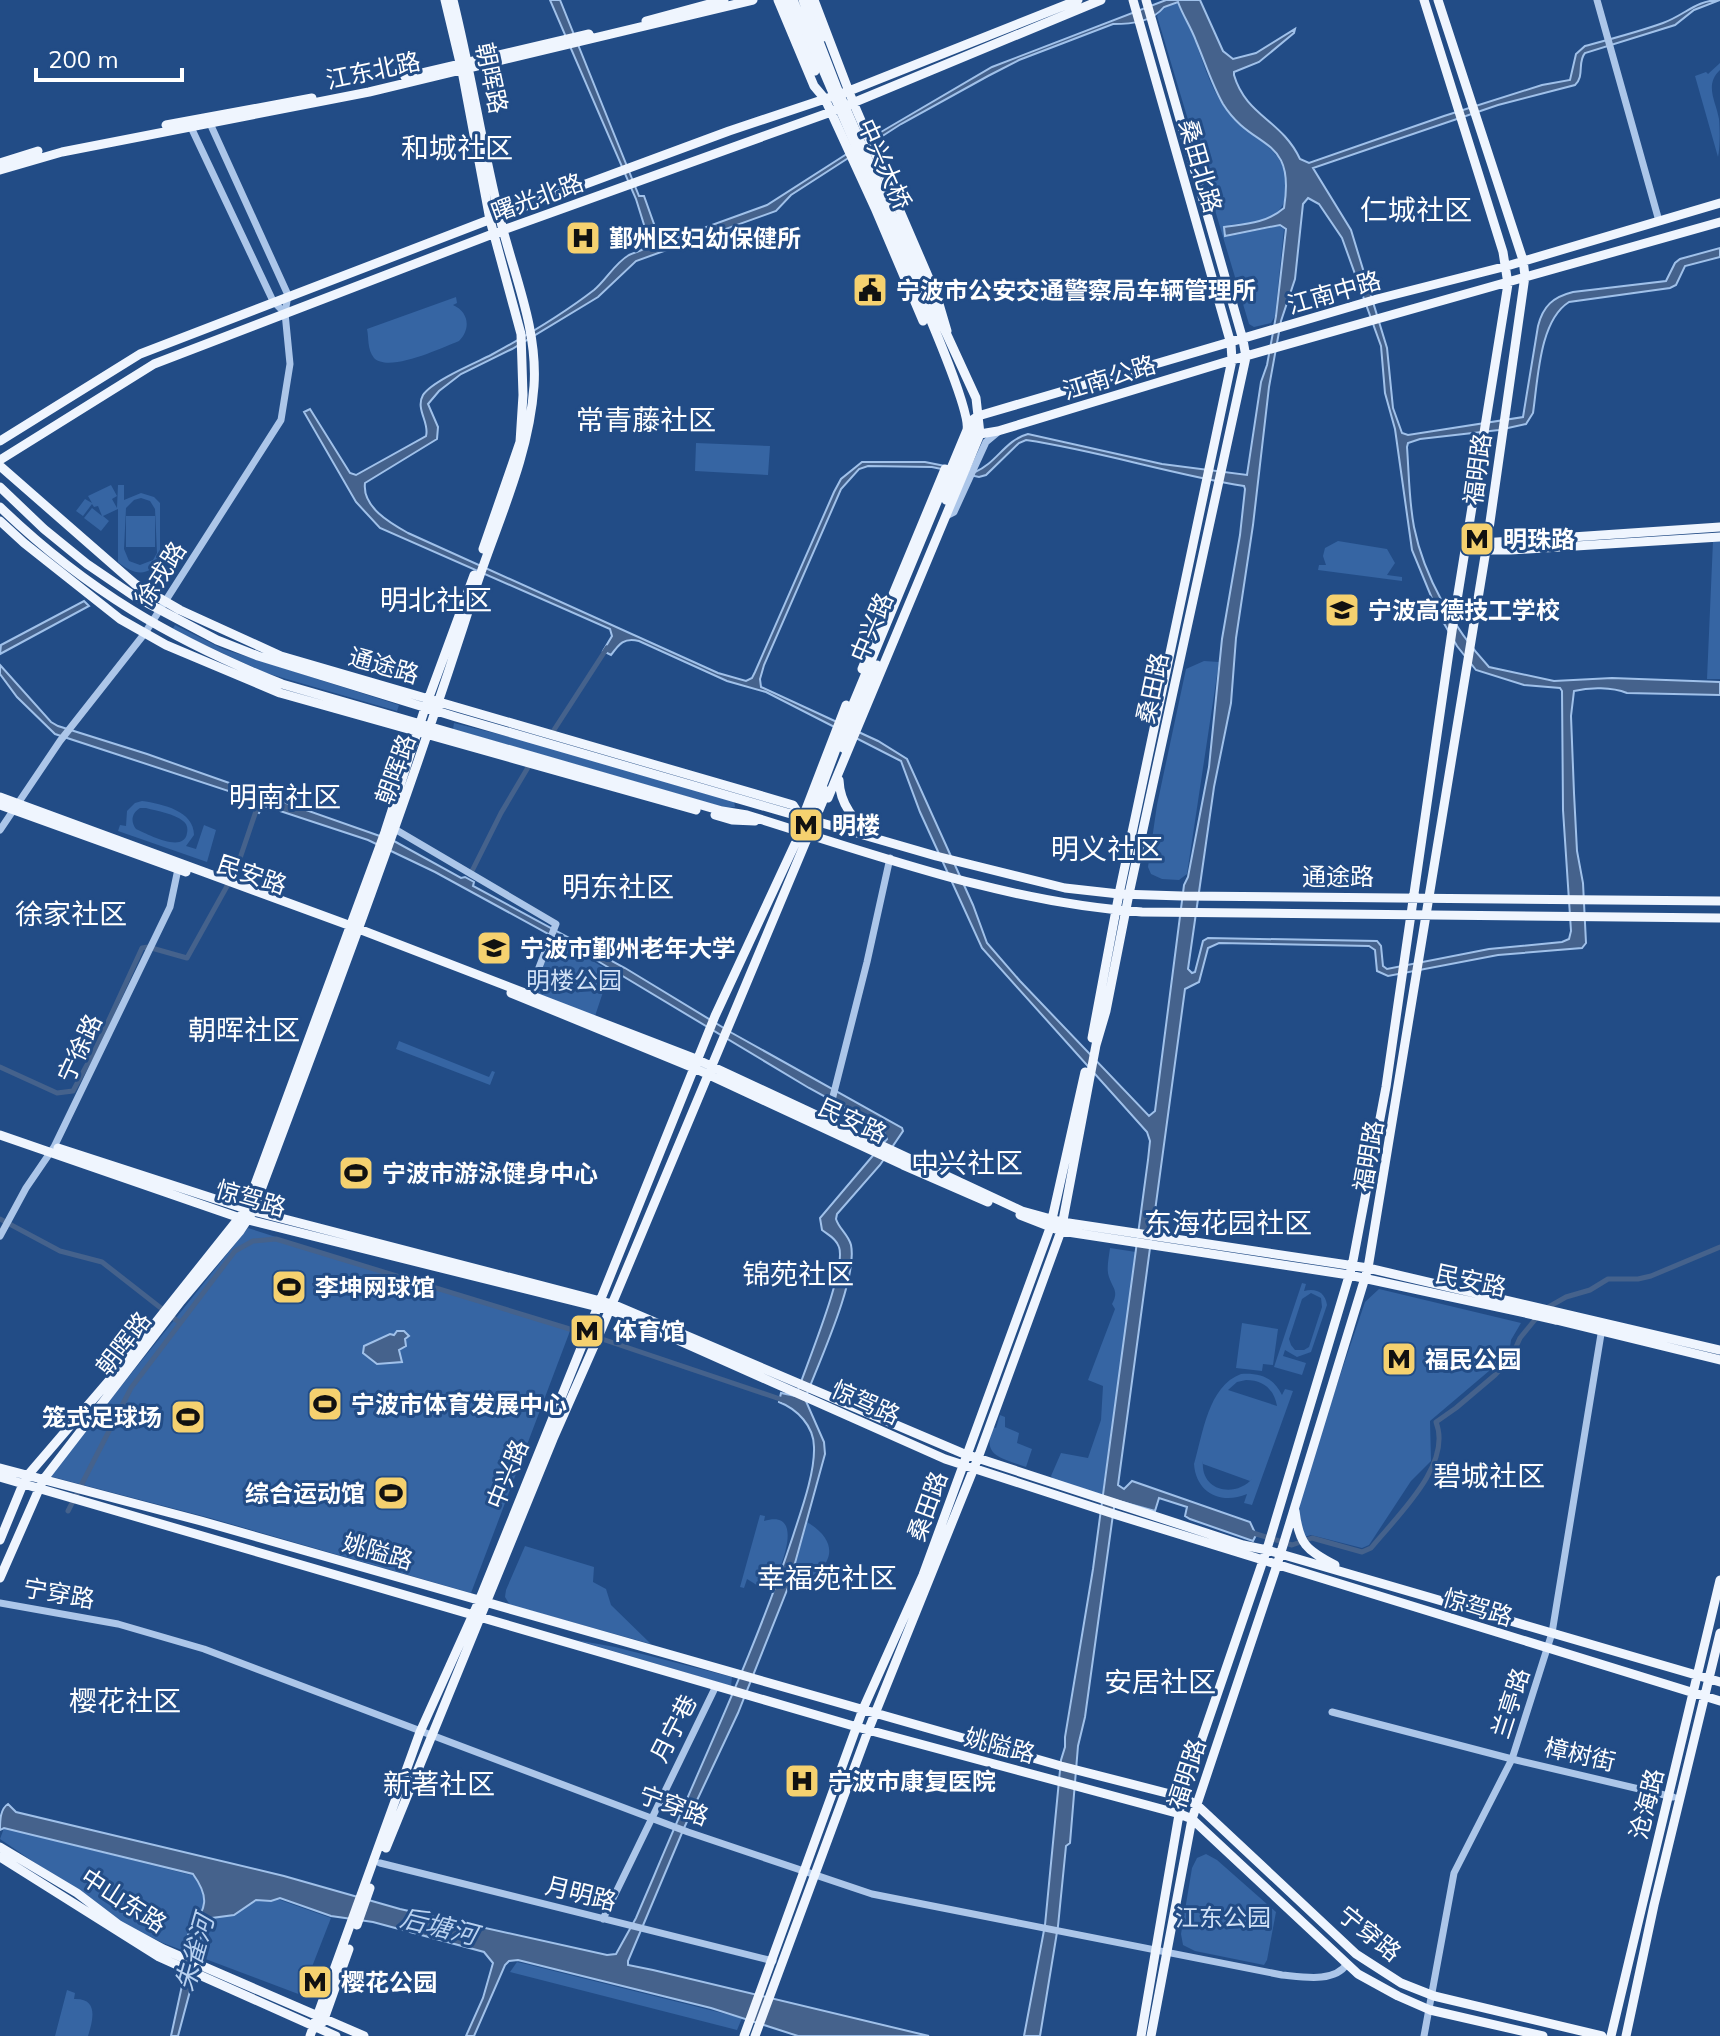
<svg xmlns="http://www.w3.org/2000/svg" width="1720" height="2036" viewBox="0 0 1720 2036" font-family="Mulish,'Noto Sans SC',sans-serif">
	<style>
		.green { fill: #3665a3; fill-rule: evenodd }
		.water { fill: #45628c; stroke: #a0c1ea; stroke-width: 2; fill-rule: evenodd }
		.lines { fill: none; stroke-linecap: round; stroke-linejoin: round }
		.canal { stroke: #45628c; stroke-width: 5 }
		.minor { stroke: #acc6e9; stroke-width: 7 }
		.major { stroke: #eff5fe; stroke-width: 9 }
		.major-bridge { stroke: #eff5fe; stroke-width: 9 }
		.labels { text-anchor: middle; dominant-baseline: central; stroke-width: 6; stroke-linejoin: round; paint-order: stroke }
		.street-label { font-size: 24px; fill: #fff; stroke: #224c86 }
		.poi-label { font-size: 24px; font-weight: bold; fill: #fff; stroke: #224c86; text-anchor: start }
		.park-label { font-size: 24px; fill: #d0e1f7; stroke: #224c86 }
		.water-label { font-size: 26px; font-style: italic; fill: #b8d1f0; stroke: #224c86 }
		.quarter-label { font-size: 28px; fill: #fff; stroke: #224c86 }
	</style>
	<rect width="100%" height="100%" fill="#224c86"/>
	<path class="green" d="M1178 3C1181 13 1187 20 1191 30 1201 55 1209 86 1225 108 1247 140 1291 145 1286 193 1282 226 1250 221 1224 226L1225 237 1279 226 1284 229 1275 316 1271 323 1254 327 1249 324 1157 16 1164 7Z
		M1720 63V70C1704 85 1716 101 1719 119 1720 130 1720 148 1718 157L1695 76 1706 72 1708 74Z
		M456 297 457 303 453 305C469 312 471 329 459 341 441 348 389 373 374 358 367 349 369 338 367 329Z
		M696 443 770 446 768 475 695 471Z
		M111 485 117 496 112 499 117 508 118 485H124V500L141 493 154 497 160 503V558C150 578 133 575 118 562V509L103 516 109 521 101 531 84 518 92 508 102 516 98 506 94 507 92 504 83 516 76 511 85 499 92 503 88 496ZM141 498 150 501 155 509 157 553 153 560 140 565 129 561 124 549 126 508 134 500Z
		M126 516H155V547H126Z
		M1720 540V679H1707L1713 541Z
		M1338 541 1387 549 1395 563 1387 575 1402 577V581L1318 570 1319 565H1326L1323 556 1325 548Z
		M175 625 223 649 399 705 397 711 266 673 172 630Z
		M1204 661 1219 662 1187 874 1179 880 1162 879 1151 874 1148 867 1157 805 1186 669Z
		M454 723 526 741 734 801 735 807 726 808 453 729Z
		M142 801C163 804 194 811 194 835L186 846 196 849 204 825 216 830 207 862 118 831 120 825 126 826 127 811 135 803ZM146 808C157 811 175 814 183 821 187 824 188 828 187 833 184 854 147 834 136 829 130 821 132 813 140 808Z
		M554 939 610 971 595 1016 533 992Z
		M399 1041 489 1077 492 1071 495 1072 490 1085 396 1049Z
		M248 1228 570 1331 471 1593 210 1518 49 1476Z
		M1110 1248 1136 1252 1102 1496 1055 1482 1051 1476 1061 1453 1088 1458 1101 1420 1103 1386 1088 1380 1115 1309 1112 1304C1119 1291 1113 1289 1109 1277 1106 1269 1109 1257 1110 1248Z
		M1302 1283 1306 1284 1304 1291C1316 1288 1325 1292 1327 1305L1311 1352 1297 1357 1285 1350 1283 1356 1306 1363 1302 1375 1274 1367ZM1311 1293 1321 1298 1322 1307 1309 1347 1304 1350H1295L1291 1345 1289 1339 1302 1299Z
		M1379 1289 1521 1323 1511 1340 1509 1354 1430 1421 1431 1461 1411 1481 1369 1545 1362 1548 1311 1535 1301 1538 1295 1508 1365 1302Z
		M1242 1323 1278 1329 1273 1365 1263 1364 1262 1371 1236 1368Z
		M1241 1374C1260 1373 1273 1377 1282 1395L1285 1389 1293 1391 1252 1505 1244 1503 1247 1494C1221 1505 1196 1493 1194 1464 1203 1434 1208 1386 1241 1374ZM1246 1380C1263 1380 1274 1389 1277 1406L1228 1390 1237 1382ZM1203 1461V1464L1250 1481 1253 1478C1235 1499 1200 1491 1203 1461Z
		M1000 1415 1005 1417V1427L1019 1433 1017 1443 1032 1449 1026 1467C1002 1458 981 1457 993 1427L996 1428Z
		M760 1515 765 1516 764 1521C805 1509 782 1565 774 1582L760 1587 747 1579 744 1588 740 1587Z
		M807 1522C847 1546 828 1575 790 1585Z
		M525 1546 594 1567 593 1582 606 1589 611 1605 651 1644 510 1605 505 1597 506 1590Z
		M576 1640 615 1647 732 1677 731 1686Z
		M4 1828 187 1874 235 1884 331 1918 301 1995 163 1943 126 1925 0 1839Z
		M1206 1854 1217 1860 1276 1912 1267 1960 1264 1965 1195 1951 1183 1945 1181 1934 1192 1868 1197 1858Z
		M517 1962 526 1964 742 2018 737 2030 510 1972Z
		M67 1990 75 1993 74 1999C99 1998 93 2020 88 2036H55Z"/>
	<path class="water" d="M550 0H560L639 196H644L659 238 668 241 767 205 881 132 992 67 1166 0H1200L1223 51 1233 59 1256 53 1295 29 1294 33 1259 62 1234 72V75C1246 116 1282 120 1300 159L1309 163 1444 116 1542 85 1570 80 1576 54 1585 46C1611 39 1638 32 1663 23 1685 15 1696 0 1720 0L1694 10 1675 25 1585 53C1577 62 1585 76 1575 85L1498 105 1313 168 1351 230 1387 348 1393 408 1402 433 1408 435 1523 417 1538 326C1543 306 1553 297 1573 292L1666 281 1675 263 1680 259 1720 248V257L1685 266 1676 285 1670 288 1569 302C1539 321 1538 380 1533 413L1526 424 1499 430 1420 439 1408 443 1407 447C1409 474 1409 501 1414 527 1424 577 1454 629 1489 667L1554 681 1612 678 1720 682V695L1627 693C1612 687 1590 687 1574 691L1571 716 1574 793 1577 851 1583 883 1586 943 1582 948 1498 955 1388 976 1377 971 1375 950 1369 946 1219 943 1208 948 1199 982 1185 989 1118 1485 1124 1489 1132 1481 1250 1522 1256 1535 1253 1541 1190 1519 1185 1516 1187 1507 1159 1498 1155 1511 1115 1500 1085 1717 1078 1746 1070 1843 1066 1846 1058 1926 1040 2036H1024L1045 1925 1061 1760 1065 1747V1737L1093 1569 1148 1160 1150 1141 1147 1132 982 948 920 812 901 761 766 692 727 681 639 641C624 637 619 644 611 655L603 651 612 636 610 629 380 528 356 502 304 412 310 409 350 473 356 475 426 436C430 423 415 409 423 395 432 381 475 363 491 355 526 336 563 314 594 290 606 280 615 263 629 255 637 251 644 251 650 244L636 199ZM1178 2C1183 16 1191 27 1196 41 1205 62 1212 85 1223 104 1253 152 1296 134 1284 208 1267 223 1246 224 1224 227L1225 236 1280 225 1286 229 1276 316 1267 365 1261 382 1247 475 1162 464 1028 434C1005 440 997 463 975 472L925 462H862L841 479 834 492 755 672 752 678 746 681 718 673 408 533C390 523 362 507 365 483L437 439 438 427 428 404 439 391 461 374 512 349 598 297 636 261 776 211 791 195 901 124 988 76 1019 60 1113 24C1132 24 1152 22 1164 7ZM1308 198 1319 204 1342 238 1381 346 1385 393 1395 429 1412 550 1438 613 1457 646 1476 670 1524 685 1560 688 1562 691 1563 810 1571 931 1569 939 1562 942 1489 949 1387 969 1383 966 1381 946 1377 941 1208 938 1203 941 1195 972 1192 973 1188 969 1214 787 1231 703 1236 638 1253 525 1269 387 1281 321 1295 279 1303 204ZM1026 440C1100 451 1170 474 1244 486L1245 489 1240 535 1222 639 1209 767 1188 877 1184 885 1155 1111 1149 1116 1020 981 987 943 973 905 907 759 878 741 761 687 760 679 764 665 841 489 859 469 868 466 932 467 979 477 986 475 1019 443Z
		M84 601 89 606 0 654 1 645Z
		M0 665 51 722 58 726 147 754 394 841 461 878 465 877 474 882 473 886 625 968 732 1033 902 1128 903 1131 880 1165 837 1214 836 1219C839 1229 848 1234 851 1245 858 1279 818 1364 805 1399L824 1442 825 1454 789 1585 738 1713 684 1828 628 1961V1965L653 1970 929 2036H798L711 2008 518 1960 509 1961 505 1965 474 2036H466L483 1998 493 1963 484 1952 373 1922 331 1916 280 1898 271 1901 256 1900 234 1915 212 1918 198 1943V1961L178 2036H171L190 1949 188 1935C203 1910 213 1902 193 1874L4 1828 0 1830C0 1821 0 1809 8 1804L16 1812 284 1876 400 1909 607 1955 616 1954 636 1918 654 1876C701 1763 755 1652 793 1536 801 1511 815 1473 814 1447 814 1426 797 1409 779 1402L781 1393 796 1396C805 1368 847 1269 839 1247 836 1238 828 1235 822 1230L820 1218 887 1139 882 1128 809 1088 596 960 435 872 368 840 268 807 262 806 259 813 254 811 255 804 250 798 55 734 17 697 0 674Z
		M397 1331H404L409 1336 405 1339 406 1346 399 1350 402 1362 377 1364 363 1353 364 1346 390 1334 394 1335Z"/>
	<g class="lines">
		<path class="canal" d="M552 733 607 648
			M470 875 501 813 530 764
			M0 1067 57 1093 73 1091 96 1048 142 948 148 947 187 958 236 870 257 808
			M0 1219 60 1251 102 1262 180 1323
			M1545 1309 1566 1297 1590 1290 1608 1279H1638L1651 1276 1720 1247
			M599 1338 783 1400
			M68 1511 131 1388 235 1251 253 1241 276 1239 586 1334
			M1250 1532 1292 1545 1312 1538 1362 1552 1371 1548C1396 1517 1453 1465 1436 1422L1456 1408 1495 1375 1511 1358 1520 1338 1538 1316"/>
		<path class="minor" d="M1597 0 1659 221
			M189 123 273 301 285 313
			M946 516 954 512 986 442 998 432
			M393 828 556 924 529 993
			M0 830 60 741 145 633 281 420 290 364 285 313 288 295 208 119
			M826 1124 867 962 890 858
			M0 1236 26 1188 54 1147 170 907 178 869
			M0 1603 118 1624 204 1649 688 1832 872 1894 1282 1975C1303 1977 1334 1983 1347 1964
			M1332 1712 1512 1759 1673 1797
			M380 1863 773 1961
			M603 1919 716 1686
			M1424 2036 1454 1873 1512 1759 1552 1633 1602 1328"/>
		<path class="major" d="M445 0 462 71 490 220 521 334 523 395 520 442 483 549
			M778 0 814 86 825 99 875 208 923 321
			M787 0 815 71
			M808 0 823 37
			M814 0 853 102 937 297 947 331
			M646 21 724 0
			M405 77 589 34
			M166 125 312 98
			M0 163 38 151
			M0 170 62 152 369 92 753 0
			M968 423 978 416 1377 299 1507 266 1720 203
			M969 430 980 434 998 431 1232 360 1720 222
			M0 441 140 354 499 216 729 131 849 91 1078 0
			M0 460 154 364 503 230 831 112 1101 0
			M0 466 135 584 180 610 281 656 793 805 800 816
			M0 487 44 529 87 564 134 596 217 640 258 656 456 717 936 856 1065 888 1119 894 1182 896 1720 901
			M946 500 977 423
			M0 507C86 590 172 640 282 684L722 811 747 815C876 855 1007 903 1142 912L1720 918
			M0 521 24 543 120 619 166 645 280 693 696 810
			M1482 543 1720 527
			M1467 545 1486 550H1511L1720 537
			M862 669 945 469
			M843 748 877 665
			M839 780C840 805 854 821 874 836
			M0 797 351 926 696 1059 1022 1211 1062 1222 1368 1268 1720 1350
			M828 798 980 434 976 398 893 217
			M0 805 186 872
			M715 815 732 820 755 821
			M801 822 846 705
			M511 993 694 1068 903 1165 988 1202
			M1092 1038 1119 894 1232 360 1231 344 1133 0
			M0 1135 240 1218 610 1310 945 1459 1117 1515 1720 1701
			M58 1148 246 1209 612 1304 962 1453 1243 1545 1267 1550 1720 1682
			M1020 1215 1061 1231 1349 1275 1534 1315
			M1556 1320 1720 1360
			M0 1468 201 1521 1061 1766 1182 1797 1197 1805 1356 1954 1401 1983 1434 1996 1602 2036
			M0 1477 857 1727 1180 1814 1192 1819 1358 1974 1398 1996 1430 2010 1543 2036
			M1295 1511C1299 1544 1306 1550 1335 1565
			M0 1540 23 1484 28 1475 113 1376 246 1209 385 832 425 708 474 575
			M0 1578 43 1480 181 1301 240 1231 253 1211C331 1004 409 798 476 587 498 520 529 457 534 386 538 328 513 273 500 218 482 146 471 72 453 0
			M0 1847 77 1893 119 1925 163 1949 364 2036
			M386 1848 553 1439 602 1328 827 791
			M0 1857 159 1957 336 2036
			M323 2022 349 1949
			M310 2036 420 1732 479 1601 715 1016 795 844 805 832 851 709 967 430C972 406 901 252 887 219
			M744 2036 863 1709 923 1575 1050 1228 1085 1072
			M755 2036 868 1731 978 1458 1061 1231 1096 1045 1106 1011 1129 894 1246 357 1243 340 1146 0
			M1141 2036 1182 1797 1267 1549 1352 1266 1386 1087 1452 631 1508 284 1503 252 1424 0
			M1151 2036 1192 1819 1277 1565 1368 1268 1486 550 1525 276 1523 260 1438 0
			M1611 2036 1720 1580
			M1626 2036 1654 1905 1720 1633"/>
		<path class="major-bridge" d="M793 0 887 219
			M803 0 837 88 893 217
			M1534 1315 1556 1320
			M357 1925 370 1888"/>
	</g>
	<defs>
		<symbol id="hospital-square" viewBox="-11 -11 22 22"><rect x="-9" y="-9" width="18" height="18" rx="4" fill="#f5d16f" stroke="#224c86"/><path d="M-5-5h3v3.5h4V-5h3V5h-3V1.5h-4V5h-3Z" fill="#111"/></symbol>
		<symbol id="civic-square" viewBox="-11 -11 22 22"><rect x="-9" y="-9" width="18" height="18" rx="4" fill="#f5d16f" stroke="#224c86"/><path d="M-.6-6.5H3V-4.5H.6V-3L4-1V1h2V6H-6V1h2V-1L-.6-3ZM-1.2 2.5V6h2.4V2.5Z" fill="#111"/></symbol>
		<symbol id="metro-square" viewBox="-11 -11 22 22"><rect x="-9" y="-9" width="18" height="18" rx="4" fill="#f5d16f" stroke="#224c86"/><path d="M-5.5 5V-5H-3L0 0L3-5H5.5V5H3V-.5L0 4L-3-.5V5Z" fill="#111"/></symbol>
		<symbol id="university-square" viewBox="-11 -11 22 22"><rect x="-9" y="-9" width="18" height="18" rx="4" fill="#f5d16f" stroke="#224c86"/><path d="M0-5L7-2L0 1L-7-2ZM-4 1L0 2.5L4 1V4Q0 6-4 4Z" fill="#111"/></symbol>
		<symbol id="stadium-square" viewBox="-11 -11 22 22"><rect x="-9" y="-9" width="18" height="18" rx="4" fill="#f5d16f" stroke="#224c86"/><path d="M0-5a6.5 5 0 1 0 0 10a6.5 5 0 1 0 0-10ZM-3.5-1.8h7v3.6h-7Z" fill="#111"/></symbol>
	</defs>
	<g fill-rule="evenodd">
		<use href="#hospital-square" x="563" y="218" width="40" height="40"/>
		<use href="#civic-square" x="850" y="270" width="40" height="40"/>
		<use href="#metro-square" x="1457" y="519" width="40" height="40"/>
		<use href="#university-square" x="1322" y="590" width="40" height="40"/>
		<use href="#metro-square" x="786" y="805" width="40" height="40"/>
		<use href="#university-square" x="474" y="928" width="40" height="40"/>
		<use href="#stadium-square" x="336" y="1153" width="40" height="40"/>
		<use href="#stadium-square" x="269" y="1267" width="40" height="40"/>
		<use href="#metro-square" x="567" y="1311" width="40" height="40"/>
		<use href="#metro-square" x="1379" y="1339" width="40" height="40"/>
		<use href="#stadium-square" x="305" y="1384" width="40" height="40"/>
		<use href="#stadium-square" x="168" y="1397" width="40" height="40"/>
		<use href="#stadium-square" x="371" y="1473" width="40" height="40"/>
		<use href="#hospital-square" x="782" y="1761" width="40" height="40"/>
		<use href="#metro-square" x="295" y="1962" width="40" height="40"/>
	</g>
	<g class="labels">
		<g class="street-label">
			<text transform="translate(373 70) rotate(-12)">江东北路</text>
			<text transform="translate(492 78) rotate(78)">朝晖路</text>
			<text transform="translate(885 164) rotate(66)">中兴大桥</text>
			<text transform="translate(1201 166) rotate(74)">桑田北路</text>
			<text transform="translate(537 197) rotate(-20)">曙光北路</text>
			<text transform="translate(1334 292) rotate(-16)">江南中路</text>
			<text transform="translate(1109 377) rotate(-17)">江南公路</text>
			<text transform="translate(1477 469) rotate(-82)">福明路</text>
			<text transform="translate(160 574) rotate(-57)">徐戎路</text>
			<text transform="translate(871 627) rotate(-67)">中兴路</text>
			<text transform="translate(384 665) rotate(16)">通途路</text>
			<text transform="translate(1152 688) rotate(-78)">桑田路</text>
			<text transform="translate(395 769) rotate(-70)">朝晖路</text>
			<text transform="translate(252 874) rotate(19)">民安路</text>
			<text x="1338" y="876">通途路</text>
			<text transform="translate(79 1048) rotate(-65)">宁徐路</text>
			<text transform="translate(853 1120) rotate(25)">民安路</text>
			<text transform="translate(1368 1156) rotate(-80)">福明路</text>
			<text transform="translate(251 1198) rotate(16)">惊驾路</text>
			<text transform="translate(1471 1280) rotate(12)">民安路</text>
			<text transform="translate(123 1343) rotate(-52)">朝晖路</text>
			<text transform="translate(866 1402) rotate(24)">惊驾路</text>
			<text transform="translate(507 1474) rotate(-68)">中兴路</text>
			<text transform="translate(927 1506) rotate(-70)">桑田路</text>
			<text transform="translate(378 1551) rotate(16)">姚隘路</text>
			<text transform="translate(59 1593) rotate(10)">宁穿路</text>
			<text transform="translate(1478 1607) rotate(17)">惊驾路</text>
			<text transform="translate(1510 1703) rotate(-72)">兰亭路</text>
			<text transform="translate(673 1728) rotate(-63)">月宁巷</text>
			<text transform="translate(1000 1745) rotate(15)">姚隘路</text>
			<text transform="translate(1580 1754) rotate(13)">樟树街</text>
			<text transform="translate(1186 1774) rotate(-72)">福明路</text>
			<text transform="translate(1646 1804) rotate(-76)">沧海路</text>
			<text transform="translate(674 1805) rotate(20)">宁穿路</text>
			<text transform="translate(581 1893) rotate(14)">月明路</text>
			<text transform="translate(124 1900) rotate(33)">中山东路</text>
			<text transform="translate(1370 1933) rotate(39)">宁穿路</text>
		</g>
		<g class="poi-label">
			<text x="609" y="238">鄞州区妇幼保健所</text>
			<text x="896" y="290">宁波市公安交通警察局车辆管理所</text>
			<text x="1503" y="539">明珠路</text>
			<text x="1368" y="610">宁波高德技工学校</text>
			<text x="832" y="825">明楼</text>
			<text x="520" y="948">宁波市鄞州老年大学</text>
			<text x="382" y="1173">宁波市游泳健身中心</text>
			<text x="315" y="1287">李坤网球馆</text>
			<text x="613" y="1331">体育馆</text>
			<text x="1425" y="1359">福民公园</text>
			<text x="351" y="1404">宁波市体育发展中心</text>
			<text x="162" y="1417" text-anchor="end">笼式足球场</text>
			<text x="365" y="1493" text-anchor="end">综合运动馆</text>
			<text x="828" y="1781">宁波市康复医院</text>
			<text x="341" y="1982">樱花公园</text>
		</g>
		<g class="park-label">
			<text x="574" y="980">明楼公园</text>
			<text x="1223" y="1917">江东公园</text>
		</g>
		<g class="water-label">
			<text transform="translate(439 1926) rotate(14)">后塘河</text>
			<text transform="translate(194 1953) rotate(-74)">朱雀河</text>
		</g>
		<g class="quarter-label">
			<text x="457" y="147">和城社区</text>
			<text x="1416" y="209">仁城社区</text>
			<text x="646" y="419">常青藤社区</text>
			<text x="436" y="599">明北社区</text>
			<text x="285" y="796">明南社区</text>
			<text x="1107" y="848">明义社区</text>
			<text x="618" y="886">明东社区</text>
			<text x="71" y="913">徐家社区</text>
			<text x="244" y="1029">朝晖社区</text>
			<text x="967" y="1162">中兴社区</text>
			<text x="1228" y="1222">东海花园社区</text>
			<text x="798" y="1273">锦苑社区</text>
			<text x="1489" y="1475">碧城社区</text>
			<text x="827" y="1577">幸福苑社区</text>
			<text x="1160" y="1681">安居社区</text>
			<text x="125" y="1700">樱花社区</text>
			<text x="439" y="1783">新著社区</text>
		</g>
	</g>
	<path d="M36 68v12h146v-12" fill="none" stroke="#ffffff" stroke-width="4"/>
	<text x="48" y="68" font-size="24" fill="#ffffff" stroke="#224c86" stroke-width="6" paint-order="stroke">200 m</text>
</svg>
